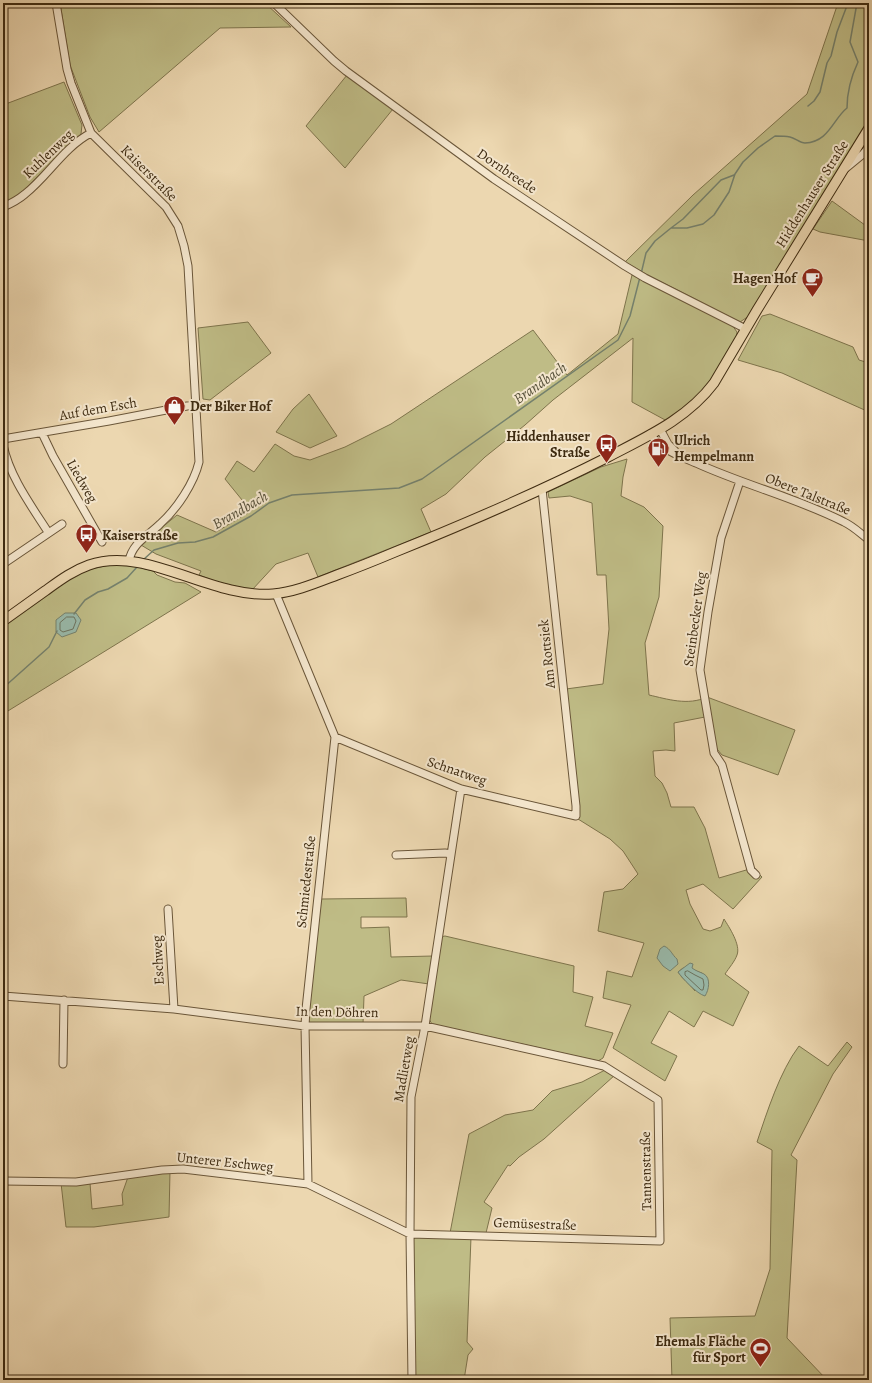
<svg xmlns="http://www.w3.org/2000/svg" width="872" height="1383" viewBox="0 0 872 1383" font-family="Alegreya,serif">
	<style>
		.green { fill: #bfbc86; stroke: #7e744c; fill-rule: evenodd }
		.water { fill: #99baab; stroke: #75816d }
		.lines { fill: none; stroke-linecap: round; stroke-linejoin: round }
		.shore { stroke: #6c725e; stroke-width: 1 }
		.stream { stroke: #75816d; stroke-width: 1.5 }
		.minor-casing { stroke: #6a5639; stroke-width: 9 }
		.major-casing { stroke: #3e2b11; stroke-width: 11 }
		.minor { stroke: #f3e5cc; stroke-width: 7 }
		.major { stroke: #ecd7b0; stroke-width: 9 }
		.labels { text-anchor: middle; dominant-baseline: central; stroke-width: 4; stroke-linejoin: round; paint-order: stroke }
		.street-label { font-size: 14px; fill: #3e2b11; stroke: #f3e5cc }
		.poi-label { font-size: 14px; font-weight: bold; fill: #3e2b11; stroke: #f3e5cc; text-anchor: end }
		.water-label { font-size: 15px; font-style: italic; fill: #554f38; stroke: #f3e5cc }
	</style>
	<rect width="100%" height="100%" fill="#ecd7b0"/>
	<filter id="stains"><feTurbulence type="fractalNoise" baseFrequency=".005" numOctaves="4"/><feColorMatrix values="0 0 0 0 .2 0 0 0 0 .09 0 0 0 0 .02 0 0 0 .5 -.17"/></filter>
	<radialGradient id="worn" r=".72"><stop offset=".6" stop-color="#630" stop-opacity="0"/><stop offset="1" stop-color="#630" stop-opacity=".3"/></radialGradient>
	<path class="green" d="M60 3H265L291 27 220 28 99 132 90 117 70 65Z
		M838 3H869V120L863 134 749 316 740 322 646 274 625 262 693 195 807 94Z
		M347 75 393 109 345 168 306 126Z
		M64 82 82 125 81 134 20 194 3 204V105Z
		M832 201 869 228V241L820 232 813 229Z
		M632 275 732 325 737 332 736 339 708 384 701 394 667 421 632 402 633 338 553 400 525 425 485 457 446 494 421 509 431 532 318 577 308 553 276 564 252 590 217 582 199 575 201 571 156 554 141 545 177 515 216 532 251 511 225 479 237 461 254 472 275 444 294 456 310 460 345 447 391 424 533 330 567 375 618 334Z
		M770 314 853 347 859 360 869 363V412L782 373 738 360 762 316Z
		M248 322 271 353 210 400 203 399 198 328Z
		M309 394 337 436 310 448 276 432 293 409Z
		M627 459 623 477 621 496 644 507 663 526 659 597 645 643 649 695C667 699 688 706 707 697L795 730 778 775 722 755 717 749 705 717 674 723 675 751 666 750 653 751 655 776 662 783 667 793 671 807H694L705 828 719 878 753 868 762 877 733 909 703 884 686 890 690 904 703 929 710 931 721 927 724 919C729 927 741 945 737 955 735 961 729 968 725 974L749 992 733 1026 703 1011 694 1027 669 1011 651 1043 677 1056 665 1081 613 1048 631 1005 603 998 607 971 632 977 644 943 598 931 604 892 623 889 638 874 623 851 610 839 578 819 566 689 603 684 609 629 606 575H597L592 503 570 496 549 498 548 492 601 467ZM683 968C693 968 694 971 702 973L695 991C690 984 682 979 678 972Z
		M109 565 134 566 153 571 157 575 175 582 185 583 201 592 3 714V625L65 581 83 571Z
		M406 898 407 917H361V928L389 927 391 957 433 956 429 984 401 980 364 996 363 1024H312L308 1021 321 899Z
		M445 936 574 966 573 992 593 997 585 1026 613 1033 603 1058 598 1061 432 1024 429 1019 440 937Z
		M847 1042 852 1047 833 1074 791 1155 797 1160 787 1338 827 1380H672L670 1318 755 1316 770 1269 772 1150 757 1142C767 1112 780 1071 799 1046L828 1066Z
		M605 1070 615 1075 544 1139 519 1157 510 1166 508 1165 484 1202 492 1208 486 1233H450L469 1134 505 1115 533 1110 552 1091 582 1082Z
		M170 1171 169 1217 94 1227H66L61 1183H90L92 1209 123 1205 122 1194 128 1177Z
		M418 1235 471 1237 467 1342 473 1349 468 1355 464 1380H415L413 1240Z"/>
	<path class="water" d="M65 613H76L81 620 76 632 62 637 56 632V620Z
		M664 946C671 949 672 955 677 959L678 964 670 971 663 966 657 958 660 949Z
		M690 963 693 964 692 968C696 971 700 972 704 974 711 978 709 990 705 996 697 994 682 978 678 972Z"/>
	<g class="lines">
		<path class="shore" d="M67 617H74L76 621 73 629 63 632 60 630V623Z
			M688 971 695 975 703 979 704 985 703 990H701L685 975V972Z"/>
		<path class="stream" d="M808 106 814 101 820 92 827 63 831 56 837 32 848 3
			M671 228 683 219 721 180 734 175
			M641 274 646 253 655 241 671 228H687L703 224 714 215 729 192 735 174 743 162 758 148 775 136C780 136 785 136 790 137 795 138 800 143 805 143 829 142 833 119 847 108 847 91 851 77 858 62L850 42 857 3
			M143 560 154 550 178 543 195 542 213 537 251 516 269 503 292 495 399 488 422 479 618 340 630 316 640 277
			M74 614 85 600 98 592 108 589 127 578 137 567
			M3 688 49 647 57 631"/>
		<defs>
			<path id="minor" d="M56 3 67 69 71 83 91 133 166 207 178 226 184 246 188 266 199 462C194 483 177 509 160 524 148 536 132 543 129 561
				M274 3 334 61 346 71 494 179 625 266 645 278 746 329
				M846 168 863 154 869 147
				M3 207C10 204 18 200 25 194 48 176 64 147 91 133
				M660 429 668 444 675 451
				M42 433 53 456 102 542
				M650 434C662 450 679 456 696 463 744 485 797 498 844 522 853 526 861 534 869 540
				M3 439 109 421 187 406 197 405
				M3 445C10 477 30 504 48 532
				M740 481 721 538 708 612 700 670 714 753 722 765 751 870 756 875
				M3 564 62 524
				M276 594 335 737 306 1009 305 1026 308 1184
				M335 737 461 789 576 816V806L542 489
				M396 855 445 853 451 854
				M168 909 174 1009
				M3 996 174 1009 305 1026H425L604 1066 658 1100 660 1241 410 1234 308 1184 183 1169 162 1170 76 1182 3 1181
				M63 1064 64 1000
				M412 1380 410 1234 411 1097 425 1026 461 789"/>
			<path id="major" d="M3 621C17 611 31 601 45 591 59 581 72 571 89 565 147 545 210 599 273 594 295 592 316 583 337 575 356 568 376 560 395 552 467 523 539 492 608 457 646 437 687 419 714 383L757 310 869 128"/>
		</defs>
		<use href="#minor" class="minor-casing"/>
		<use href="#major" class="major-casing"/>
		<use href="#minor" class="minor"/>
		<use href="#major" class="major"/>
	</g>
	<defs>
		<symbol id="cafe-pin" viewBox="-11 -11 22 30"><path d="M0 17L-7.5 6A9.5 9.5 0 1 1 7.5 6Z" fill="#8f2418" stroke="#f3e5cc"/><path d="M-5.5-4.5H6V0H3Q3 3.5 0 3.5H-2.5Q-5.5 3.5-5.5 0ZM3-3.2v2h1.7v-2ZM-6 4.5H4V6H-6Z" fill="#fff"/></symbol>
		<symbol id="shop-pin" viewBox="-11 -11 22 30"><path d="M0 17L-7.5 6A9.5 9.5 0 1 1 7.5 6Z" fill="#8f2418" stroke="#f3e5cc"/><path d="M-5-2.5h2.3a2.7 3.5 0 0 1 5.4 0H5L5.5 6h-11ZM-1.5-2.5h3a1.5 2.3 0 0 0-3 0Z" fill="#fff"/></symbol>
		<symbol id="bus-pin" viewBox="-11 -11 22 30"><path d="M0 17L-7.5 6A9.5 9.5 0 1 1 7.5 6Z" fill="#8f2418" stroke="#f3e5cc"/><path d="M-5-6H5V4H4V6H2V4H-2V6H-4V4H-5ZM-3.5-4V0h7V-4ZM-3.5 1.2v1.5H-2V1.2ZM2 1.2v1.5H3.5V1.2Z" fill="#fff"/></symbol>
		<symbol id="fuel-pin" viewBox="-11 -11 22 30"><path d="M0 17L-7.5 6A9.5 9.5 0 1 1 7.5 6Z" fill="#8f2418" stroke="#f3e5cc"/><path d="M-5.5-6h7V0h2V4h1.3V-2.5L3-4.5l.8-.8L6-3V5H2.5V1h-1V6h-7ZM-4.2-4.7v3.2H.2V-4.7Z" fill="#fff"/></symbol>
		<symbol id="stadium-pin" viewBox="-11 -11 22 30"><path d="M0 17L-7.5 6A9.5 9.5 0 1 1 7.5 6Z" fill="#8f2418" stroke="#f3e5cc"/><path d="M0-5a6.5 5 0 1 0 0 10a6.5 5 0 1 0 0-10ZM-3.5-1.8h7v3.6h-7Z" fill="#fff"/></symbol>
	</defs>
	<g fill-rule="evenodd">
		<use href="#cafe-pin" x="800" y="266" width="25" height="34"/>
		<use href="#shop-pin" x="162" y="394" width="25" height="34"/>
		<use href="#bus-pin" x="594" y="432" width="25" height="34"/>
		<use href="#fuel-pin" x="646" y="436" width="25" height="34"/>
		<use href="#bus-pin" x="74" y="522" width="25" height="34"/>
		<use href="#stadium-pin" x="748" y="1336" width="25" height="34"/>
	</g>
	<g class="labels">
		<g class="street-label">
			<text transform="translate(48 154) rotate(-44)">Kuhlenweg</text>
			<text transform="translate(507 171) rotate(34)">Dornbreede</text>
			<text transform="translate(149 173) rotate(45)">Kaiserstraße</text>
			<text transform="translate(812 194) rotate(-58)">Hiddenhauser Straße</text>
			<text transform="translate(98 409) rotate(-10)">Auf dem Esch</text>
			<text transform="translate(82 481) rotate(60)">Liedweg</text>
			<text transform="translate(808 494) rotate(22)">Obere Talstraße</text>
			<text transform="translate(695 619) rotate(-82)">Steinbecker Weg</text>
			<text transform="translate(547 654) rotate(-96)">Am Rottsiek</text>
			<text transform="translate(457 771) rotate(19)">Schnatweg</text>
			<text transform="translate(306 882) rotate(-84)">Schmiedestraße</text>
			<text transform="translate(158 960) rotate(-93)">Eschweg</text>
			<text transform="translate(337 1012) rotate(1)">In den Döhren</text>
			<text transform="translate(404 1069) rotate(-80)">Madlietweg</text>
			<text transform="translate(225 1162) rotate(6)">Unterer Eschweg</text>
			<text transform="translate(646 1171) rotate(-91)">Tannenstraße</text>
			<text transform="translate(535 1224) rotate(2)">Gemüsestraße</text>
		</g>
		<g class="poi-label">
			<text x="796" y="278">Hagen Hof</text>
			<text x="190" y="406" text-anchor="start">Der Biker Hof</text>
			<text x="590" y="436">Hiddenhauser<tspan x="590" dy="16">Straße</tspan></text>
			<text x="674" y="440" text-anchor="start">Ulrich<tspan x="674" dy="16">Hempelmann</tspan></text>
			<text x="102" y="535" text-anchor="start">Kaiserstraße</text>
			<text x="746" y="1341">Ehemals Fläche<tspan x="746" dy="16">für Sport</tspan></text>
		</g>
		<g class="water-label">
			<text transform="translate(540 383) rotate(-35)">Brandbach</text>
			<text transform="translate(240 510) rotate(-30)">Brandbach</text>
		</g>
	</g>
	<rect width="872" height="1383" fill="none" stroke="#ecd7b0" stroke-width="16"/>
	<rect x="4" y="4" width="864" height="1375" fill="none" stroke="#3e2b11" stroke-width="2"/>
	<rect x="8" y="8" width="856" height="1367" fill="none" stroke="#3e2b11"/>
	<rect width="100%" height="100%" filter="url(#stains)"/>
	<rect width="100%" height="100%" fill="url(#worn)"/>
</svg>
